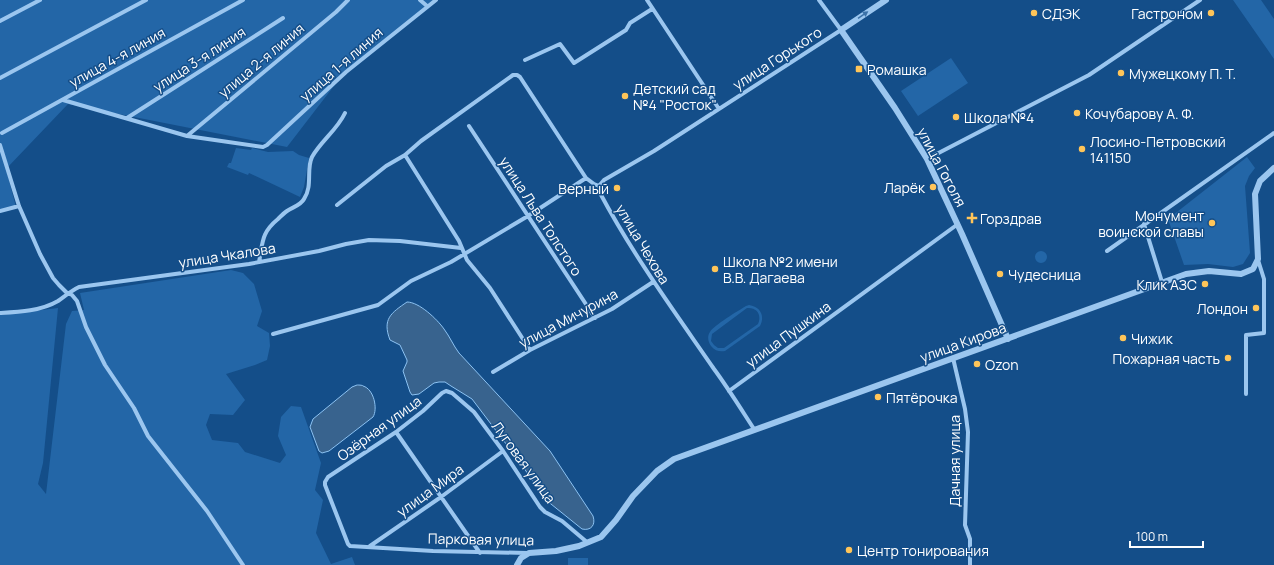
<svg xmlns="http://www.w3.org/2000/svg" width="1274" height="565" viewBox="0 0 1274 565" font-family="Manrope,sans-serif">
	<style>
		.green { fill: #2366a7; fill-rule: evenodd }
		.water { fill: #38638e; stroke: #8cc2f2 }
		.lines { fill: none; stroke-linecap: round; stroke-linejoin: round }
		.minor { stroke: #9bc6ef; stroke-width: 4 }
		.tertiary { stroke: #9bc6ef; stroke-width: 6 }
		.oneway { fill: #3c72a8 }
		.poi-dot { fill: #ffc559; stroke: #144e89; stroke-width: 1.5 }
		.labels { text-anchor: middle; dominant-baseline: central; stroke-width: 3; stroke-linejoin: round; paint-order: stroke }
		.poi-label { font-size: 14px; fill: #fff; stroke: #144e89; text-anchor: start }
		.street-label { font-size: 14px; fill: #fff; stroke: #144e89 }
	</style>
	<rect width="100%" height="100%" fill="#144e89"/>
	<path class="green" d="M0 0H438L347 69 287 147 68 104 6 169 16 207 0 210Z
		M1233 0H1261L1274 19V59Z
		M951 58 968 83 918 116 901 91Z
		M236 148 251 150 252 148 268 152 293 151 299 155 309 158 304 187 300 197 249 173 248 175 227 167 229 163H231Z
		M1247 157 1255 168 1249 176 1245 186 1250 253 1243 264 1233 267 1208 264 1184 265 1168 219Z
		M1035 257a6 6 0 1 1 12 0a6 6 0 1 1-12 0Z
		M231 270 243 273 254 284 262 311 257 326 269 333 270 346 267 360 255 365 226 374 245 400 233 415 210 414 206 425 212 440 238 443 245 452 280 463 286 455 278 436 281 417 291 406 301 407 321 463 315 490 323 500 316 533 331 564 352 557 355 565H0V315L58 308 43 463 38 484 46 494 66 324 72 311 84 310 80 293Z
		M749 305C761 307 765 316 760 326L725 351C720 352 715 351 711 346 708 342 707 336 710 332 714 325 738 311 746 306ZM747 308C757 307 762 315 758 324L724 348H718L714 345 711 341 712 334Z
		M568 558H588V565H568Z"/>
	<path class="water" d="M407 302C419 302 437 319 444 329 450 337 453 345 459 353L550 451 593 516C596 525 591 531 582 529L546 500 519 461 472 399 451 386 445 382H439L434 383 419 394 412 395 410 392 403 371 407 362V360L400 345 390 340C382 319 391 313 407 302Z
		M357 385C357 385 363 385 363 386 374 389 378 409 373 417L329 451 322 453 319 451 310 427 313 419 352 387Z"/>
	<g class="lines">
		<path class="minor" d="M420 0 427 6
			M647 0 719 109
			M0 21 40 0
			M525 60 560 44 574 63 626 30 630 23 652 9
			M0 78 146 0
			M63 100 187 136 263 147 267 145 346 72 436 0
			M127 118 283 18
			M469 126 595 318
			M2 133 243 0
			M187 136 336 12 348 0
			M0 145 19 206 40 254 53 278 59 285 67 293 72 295 77 301 86 327 105 365 134 408 148 436 207 511 243 565
			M405 155 459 241 467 260 490 288 530 350
			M927 159 1089 75 1200 0
			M599 186 604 180 654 151 841 30 819 0
			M599 186 600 193C633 255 674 311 714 369 728 388 741 409 754 429
			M337 205 386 166 405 155 421 141 513 75H517L520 77 586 178 594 184 599 186
			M0 211 19 206
			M1144 224 1162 282
			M1107 251 1274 133
			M259 262C263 242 261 233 278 219 281 216 284 213 287 211 293 207 301 205 304 199 313 186 306 169 312 157 321 141 337 130 345 113
			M0 313C19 312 41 311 58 301 65 296 71 291 79 287L249 264 319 251 346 244 369 240 400 241 461 248
			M273 334 378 305 411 281 451 262 528 216 586 178
			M953 358 965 409 968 432 965 525 970 539V565
			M493 372 530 350 612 309 653 282
			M729 391 958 224
			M1246 394V335L1264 333V279L1258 260
			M396 432 480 553
			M370 546 441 497 503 451
			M527 553 433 551 350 546 348 544 325 485V482L328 477 396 432 423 411 442 393 446 391 452 393 474 412 503 451 540 507 545 512 562 521 588 543"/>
		<path class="tertiary" d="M886 0 841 30 895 108 927 159 962 234 1008 339
			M517 565 521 558 529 553 556 551 579 546 601 537 616 520 633 496 657 471 674 459 1186 274 1209 271 1241 274 1253 269 1258 259 1255 194 1260 181 1274 168"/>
	</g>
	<defs><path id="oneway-solid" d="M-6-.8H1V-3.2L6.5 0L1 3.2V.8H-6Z"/></defs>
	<use class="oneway" href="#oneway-solid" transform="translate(863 15) rotate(-34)"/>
	<g class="poi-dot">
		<circle cx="1034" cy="13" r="4"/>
		<circle cx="1211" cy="13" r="4"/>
		<rect x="855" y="65" width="8" height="8" rx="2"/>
		<circle cx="1121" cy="73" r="4"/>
		<circle cx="625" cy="96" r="4"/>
		<circle cx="1077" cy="113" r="4"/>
		<circle cx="956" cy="117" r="4"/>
		<circle cx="1082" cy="149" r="4"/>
		<circle cx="933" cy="187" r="4"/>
		<circle cx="617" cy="188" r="4"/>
		<path d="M970 212h4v4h4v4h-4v4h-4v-4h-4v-4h4z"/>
		<circle cx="1212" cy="223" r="4"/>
		<circle cx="715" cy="269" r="4"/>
		<circle cx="1000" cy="274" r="4"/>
		<circle cx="1205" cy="284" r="4"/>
		<circle cx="1256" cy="308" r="4"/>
		<circle cx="1123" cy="338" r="4"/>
		<circle cx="1228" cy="358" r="4"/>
		<circle cx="977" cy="364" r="4"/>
		<circle cx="878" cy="397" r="4"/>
		<circle cx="849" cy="550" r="4"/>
	</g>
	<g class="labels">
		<g class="poi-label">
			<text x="1042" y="13">СДЭК</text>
			<text x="1203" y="13" text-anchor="end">Гастроном</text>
			<text x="867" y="69">Ромашка</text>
			<text x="1129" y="73">Мужецкому П. Т.</text>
			<text x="633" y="88">Детский сад<tspan x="633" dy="16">№4 "Росток"</tspan></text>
			<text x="1085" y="113">Кочубарову А. Ф.</text>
			<text x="964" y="117">Школа №4</text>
			<text x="1090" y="141">Лосино-Петровский<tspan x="1090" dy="16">141150</tspan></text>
			<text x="925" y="187" text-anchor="end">Ларёк</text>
			<text x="609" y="188" text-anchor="end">Верный</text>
			<text x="1204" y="215" text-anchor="end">Монумент<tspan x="1204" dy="16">воинской славы</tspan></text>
			<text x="980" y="218">Горздрав</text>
			<text x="723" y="261">Школа №2 имени<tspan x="723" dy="16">В.В. Дагаева</tspan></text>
			<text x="1008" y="274">Чудесница</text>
			<text x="1197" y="284" text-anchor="end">Клик АЗС</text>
			<text x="1248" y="308" text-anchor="end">Лондон</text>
			<text x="1131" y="338">Чижик</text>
			<text x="1220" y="358" text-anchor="end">Пожарная часть</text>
			<text x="985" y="364">Ozon</text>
			<text x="886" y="397">Пятёрочка</text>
			<text x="857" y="550">Центр тонирования</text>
		</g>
		<g class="street-label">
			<text transform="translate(117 57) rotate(-29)">улица 4-я линия</text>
			<text transform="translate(777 58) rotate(-33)">улица Горького</text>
			<text transform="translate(199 59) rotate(-33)">улица 3-я линия</text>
			<text transform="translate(261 60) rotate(-40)">улица 2-я линия</text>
			<text transform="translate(341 64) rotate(-41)">улица 1-я линия</text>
			<text transform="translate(942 167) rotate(62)">улица Гоголя</text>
			<text transform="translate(541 216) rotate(57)">улица Льва Толстого</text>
			<text transform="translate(643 244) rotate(59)">улица Чехова</text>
			<text transform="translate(227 255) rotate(-9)">улица Чкалова</text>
			<text transform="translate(568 318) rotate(-28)">улица Мичурина</text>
			<text transform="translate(788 334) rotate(-36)">улица Пушкина</text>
			<text transform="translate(963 342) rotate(-20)">улица Кирова</text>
			<text transform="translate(379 428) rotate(-36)">Озёрная улица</text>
			<text transform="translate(954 461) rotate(-90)">Дачная улица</text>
			<text transform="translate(524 462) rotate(54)">Луговая улица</text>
			<text transform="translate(430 490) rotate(-36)">улица Мира</text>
			<text transform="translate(481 539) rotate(1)">Парковая улица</text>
		</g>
	</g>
	<path d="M1130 541v6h73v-6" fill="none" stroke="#ffffff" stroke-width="2"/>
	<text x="1136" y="541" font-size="12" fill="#ffffff" stroke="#144e89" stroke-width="3" paint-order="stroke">100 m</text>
</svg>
